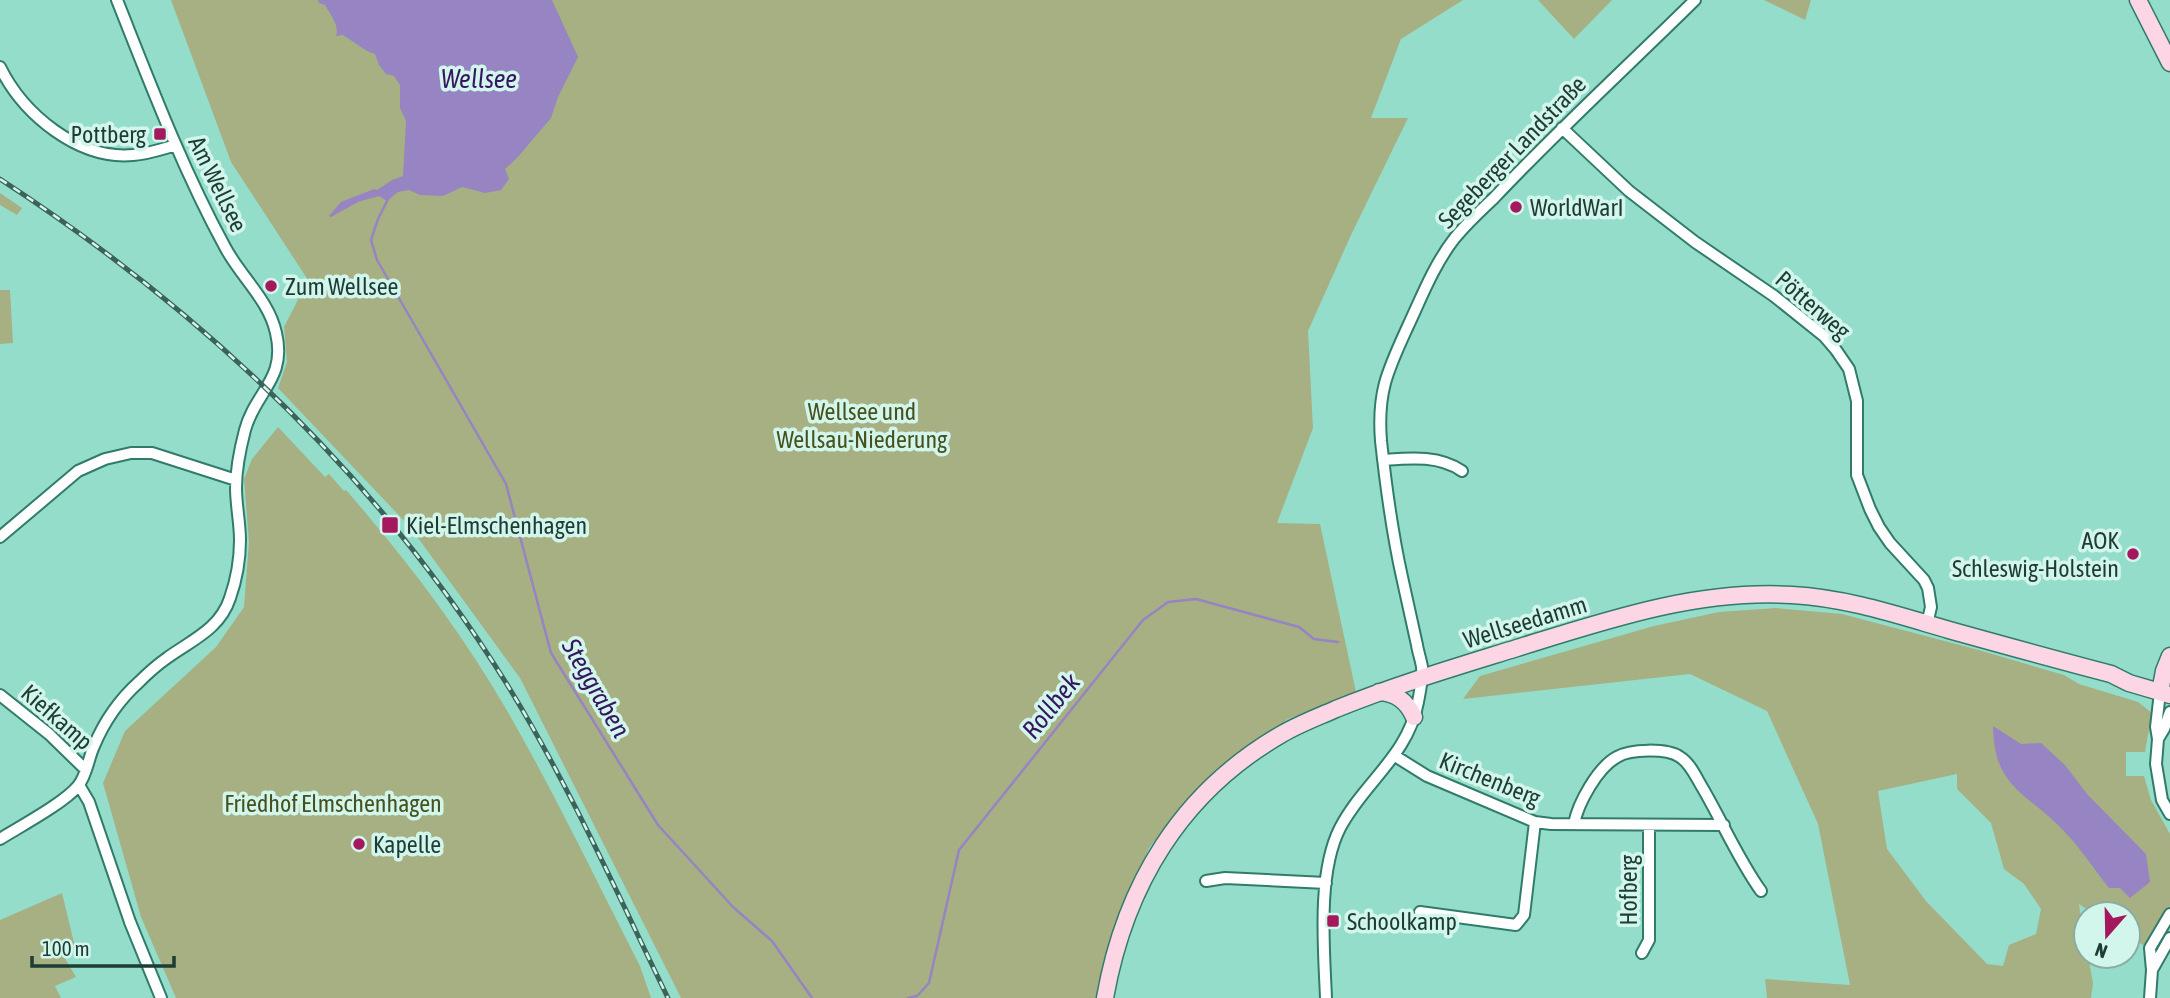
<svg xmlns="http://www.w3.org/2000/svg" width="2170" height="998" viewBox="0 0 2170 998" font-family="'Asap Condensed',sans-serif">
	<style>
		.green { fill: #a7b083; fill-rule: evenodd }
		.water { fill: #9684c3 }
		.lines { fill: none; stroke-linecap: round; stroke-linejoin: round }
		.stream { stroke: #9684c3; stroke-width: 2.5 }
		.street-casing { stroke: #317b6b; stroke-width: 14 }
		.secondary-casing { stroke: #317b6b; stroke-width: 19 }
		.street { stroke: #fff; stroke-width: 10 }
		.secondary { stroke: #fdd6e6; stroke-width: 16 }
		.rail-casing { stroke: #3b6359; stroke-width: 5 }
		.rail { stroke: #d3f6ec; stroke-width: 2.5; stroke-dasharray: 8; stroke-linecap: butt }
		.poi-dot { fill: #a4185e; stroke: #d3f6ec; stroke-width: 2.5 }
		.labels { text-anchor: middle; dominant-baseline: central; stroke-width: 7; stroke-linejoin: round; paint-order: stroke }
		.poi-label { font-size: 24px; fill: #1e3c35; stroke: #d3f6ec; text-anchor: start }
		.street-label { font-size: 24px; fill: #1e3c35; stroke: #d3f6ec }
		.park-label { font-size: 24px; fill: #48501d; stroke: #d3f6ec }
		.water-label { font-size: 26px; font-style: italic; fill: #351661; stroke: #d3f6ec }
	</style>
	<rect width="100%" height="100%" fill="#94ddcb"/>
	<path class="green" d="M171 0H1463L1401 39 1371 118H1408L1351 235 1308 331 1313 428 1277 523 1320 524 1356 692 1288 719 1214 771 1149 848 1111 937 1096 998H681L520 678 410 527 278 388 287 362 284 327 308 280 231 162Z
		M1538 0H1612L1574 39Z
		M1764 0H1811L1805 20Z
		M0 193 22 208 17 215 0 205Z
		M0 290H10L13 343 0 344Z
		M278 427 325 477 329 474 344 491 346 490C407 560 463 634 509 714 556 796 597 882 640 966L651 998H176L141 917 103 783 125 731 216 647 244 607 249 542 244 479 252 459Z
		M1776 608 1842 614 1975 649 2064 675 2079 684 2138 702 2152 713 2145 752H2126V776H2144L2151 800 2170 834V906L2153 929 2146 947 2128 935V914H2094L2079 904 2086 956H2088L2093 983 2091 998H1767L1765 979 1850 985 1818 824 1767 711 1690 674 1463 699 1480 676 1654 626 1719 612ZM1957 774V789L1991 823 2004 869 2024 884 2041 909 2036 934 2009 945 2003 966 1987 964 1926 901 1887 849 1878 791Z
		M62 893 75 947 63 955 76 977 55 986 61 998H0V920Z"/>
	<path class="water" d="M318 0H552L578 57 558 97 551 118 517 158 505 169 509 179 501 190 485 193 462 187 443 196 420 195 409 190 398 192 387 201 379 196 358 202 331 217 329 216 341 202 374 189 377 190 392 180 403 176 406 121 400 108V85L394 76 386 74 379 65 375 54 367 51 343 35 336 36C340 26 330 14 325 5L319 3Z
		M1993 726 2021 744 2041 743 2065 765 2087 794 2146 854 2150 882 2130 898 2120 888H2109C2094 869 2079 846 2062 829 2025 791 1994 788 1993 726Z"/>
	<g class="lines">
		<path class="stream" d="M389 197 378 219 371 240 377 260 506 484 551 653 658 825 733 907 772 941 812 998
			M908 998 917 996 929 983 959 850 1143 620 1168 602 1196 599 1299 627 1314 639 1338 642"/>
		<defs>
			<path id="street" d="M0 67C23 114 78 160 133 155 148 154 162 149 176 145
				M1562 128 1629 191 1695 242 1774 296 1824 336 1836 350 1849 369 1857 401V475L1870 509 1879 527 1890 543 1924 580 1928 588 1931 607 1927 624
				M1383 460C1410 458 1439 455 1462 471
				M0 537 78 471 105 459 131 453H152L236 480
				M2160 692 2156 727 2158 739 2156 764 2162 800 2170 814
				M0 695 49 734 86 770
				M2158 739 2164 729 2170 712
				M1395 756 1427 776 1535 822 1551 824 1724 825
				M79 785 89 802 130 922 161 998
				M1574 824C1578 803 1598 767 1617 757 1630 749 1667 748 1680 757 1690 763 1696 777 1702 787 1722 821 1738 859 1761 891
				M0 839C21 826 64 803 78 786 87 775 88 759 94 746 104 722 119 700 139 682 147 674 157 665 167 658 192 640 220 629 230 598 236 581 240 558 240 540 240 523 236 505 236 488 236 468 240 449 245 430 255 392 287 379 276 333 269 300 240 276 225 247 182 168 150 83 117 0
				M1206 881 1225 878 1326 883
				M1420 912 1516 925 1524 915 1535 822
				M1642 953 1649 940V826
				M2152 970 2170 938
				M1326 998C1324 948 1317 873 1340 828 1364 782 1408 756 1418 702 1420 691 1423 678 1422 667 1421 660 1418 652 1417 645 1412 622 1407 600 1402 577 1392 532 1386 487 1381 441 1377 391 1388 370 1408 326 1422 296 1434 265 1454 239 1466 224 1480 211 1494 198 1559 129 1628 66 1695 0
				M2150 998 2152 970 2150 948 2170 914"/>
			<path id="secondary" d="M2138 0 2170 63
				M1379 692C1396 693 1407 701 1414 717
				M2160 692 2164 671 2170 656
				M1105 998C1125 885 1181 792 1282 734 1299 724 1318 717 1336 709 1395 685 1456 667 1517 648 1607 620 1698 589 1792 595 1847 598 1897 615 1949 630 2003 645 2057 660 2111 674L2129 683 2170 695"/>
		</defs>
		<use href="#street" class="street-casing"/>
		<use href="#secondary" class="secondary-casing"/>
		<use href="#street" class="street"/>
		<use href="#secondary" class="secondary"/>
		<defs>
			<path id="rail" d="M0 179C203 311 380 479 508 686 569 785 617 893 668 998"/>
		</defs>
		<use href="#rail" class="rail-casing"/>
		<use href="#rail" class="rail"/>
	</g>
	<g class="poi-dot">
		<rect x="153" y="127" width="14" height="14" rx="3.5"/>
		<circle cx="1516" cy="207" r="7"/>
		<circle cx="271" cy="286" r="7"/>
		<rect x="381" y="516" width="18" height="18" rx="3.5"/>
		<circle cx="2133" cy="554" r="7"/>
		<circle cx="359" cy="844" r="7"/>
		<rect x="1326" y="914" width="14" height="14" rx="3.5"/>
	</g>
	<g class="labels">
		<g class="poi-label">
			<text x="146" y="134" text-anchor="end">Pottberg</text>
			<text x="1530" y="207">WorldWarI</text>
			<text x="285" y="286">Zum Wellsee</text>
			<text x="406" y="525">Kiel-Elmschenhagen</text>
			<text x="2119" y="540" text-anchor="end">AOK<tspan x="2119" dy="28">Schleswig-Holstein</tspan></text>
			<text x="373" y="844">Kapelle</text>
			<text x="1347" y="921">Schoolkamp</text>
		</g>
		<g class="street-label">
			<text transform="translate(1512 152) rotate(-46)">Segeberger Landstraße</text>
			<text transform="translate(218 184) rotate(64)">Am Wellsee</text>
			<text transform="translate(1813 305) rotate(41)">Pötterweg</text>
			<text transform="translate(1525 622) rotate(-17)">Wellseedamm</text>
			<text transform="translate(57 717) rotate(41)">Kiefkamp</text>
			<text transform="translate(1490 779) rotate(22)">Kirchenberg</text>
			<text transform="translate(1628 890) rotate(-90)">Hofberg</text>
		</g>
		<g class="park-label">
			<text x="862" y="411">Wellsee und<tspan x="862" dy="28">Wellsau-Niederung</tspan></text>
			<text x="333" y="803">Friedhof Elmschenhagen</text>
		</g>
		<g class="water-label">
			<text x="479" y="79">Wellsee</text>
			<text transform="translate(596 688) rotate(60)">Steggraben</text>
			<text transform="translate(1051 706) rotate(-51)">Rollbek</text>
		</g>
	</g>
	<g transform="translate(2107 935) rotate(200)"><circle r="33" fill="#d3f6ec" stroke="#8baca3" stroke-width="2"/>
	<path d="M0-5L12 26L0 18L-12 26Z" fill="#a4185e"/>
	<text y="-10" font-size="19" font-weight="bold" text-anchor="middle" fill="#1e3c35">N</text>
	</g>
	<path d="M32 956v10h142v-10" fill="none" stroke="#1e3c35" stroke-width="3.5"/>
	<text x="42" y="956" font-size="21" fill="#1e3c35" stroke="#d3f6ec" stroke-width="5" paint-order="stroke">100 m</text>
</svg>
